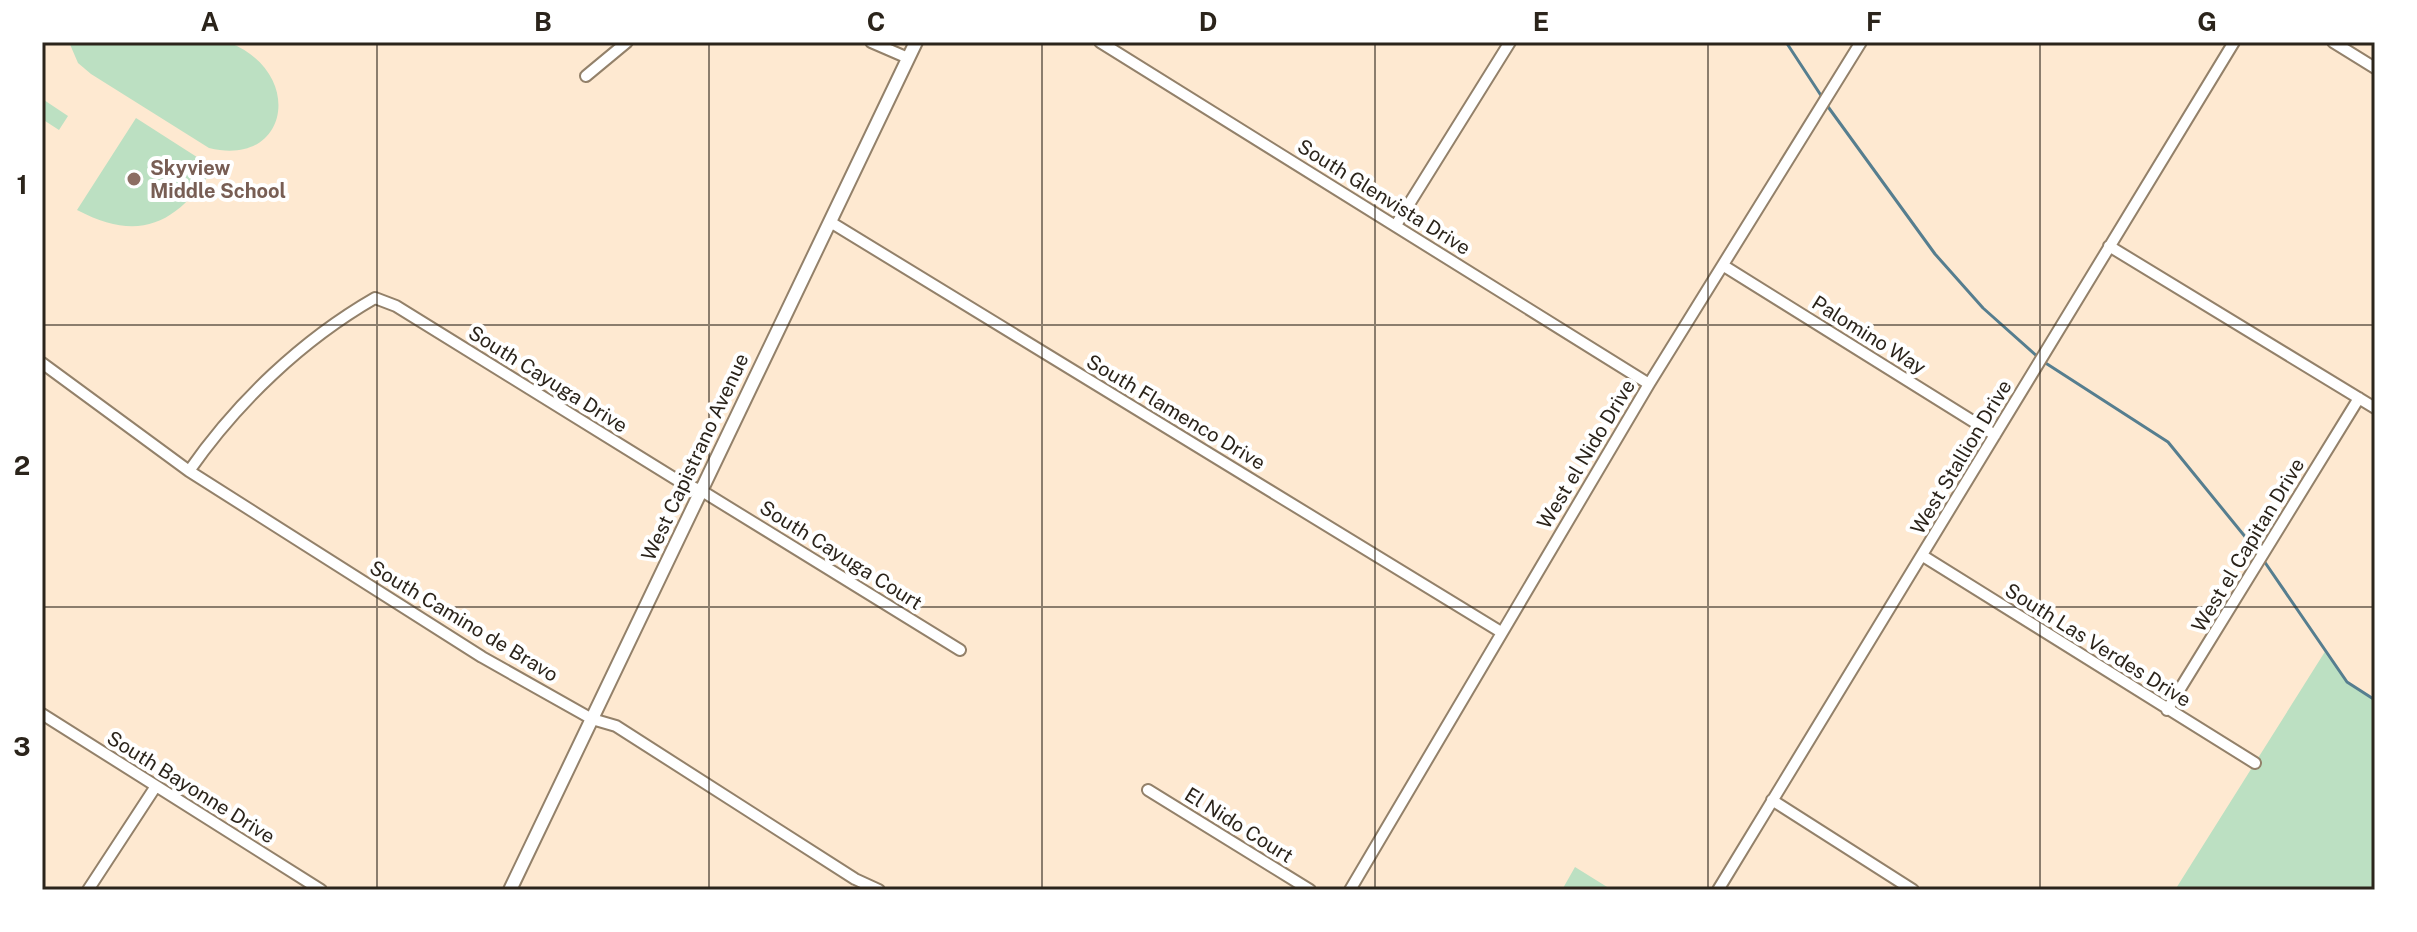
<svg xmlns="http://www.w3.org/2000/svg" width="2417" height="932" viewBox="0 0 2417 932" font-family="'Public Sans',sans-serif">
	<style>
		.green { fill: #bce0c2 }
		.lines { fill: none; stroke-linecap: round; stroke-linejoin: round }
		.stream { stroke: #567e8f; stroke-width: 3 }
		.minor-casing { stroke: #93816a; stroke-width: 14 }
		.tertiary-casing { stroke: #93816a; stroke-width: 16 }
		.minor { stroke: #fff; stroke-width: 10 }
		.tertiary { stroke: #fff; stroke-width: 12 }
		.grid { fill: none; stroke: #2b241b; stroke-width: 2; stroke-opacity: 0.55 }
		.education-dot { fill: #8d6e63; stroke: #fff; stroke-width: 3 }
		.labels { text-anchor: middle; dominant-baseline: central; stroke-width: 8; stroke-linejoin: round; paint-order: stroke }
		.education-label { font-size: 20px; font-weight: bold; fill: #785e54; stroke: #fff; text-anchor: start }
		.street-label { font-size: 20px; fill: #2b241b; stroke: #fff }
		.neatline { fill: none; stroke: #2b241b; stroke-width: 3 }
		.grid-label { font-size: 26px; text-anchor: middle; font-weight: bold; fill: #2b241b }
	</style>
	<rect width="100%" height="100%" fill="#fee9d1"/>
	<path class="green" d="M69 42C109 42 148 42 187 42 200 42 219 39 230 43 305 73 289 168 209 148L91 74 78 63Z
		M44 100 68 116 59 130 42 119Z
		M136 118 214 168C176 224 140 243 77 210Z
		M2326 650 2347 682 2375 700V890H2175Z
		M1575 867 1612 890H1562Z"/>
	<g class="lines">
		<path class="stream" d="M1786 42 1822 97
			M1826 104 1935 254 1983 308 2039 358
			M2044 362 2168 442 2260 555
			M2264 561 2347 682 2375 700"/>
		<defs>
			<path id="minor" d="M871 42 908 58
				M1100 42 1649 384
				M2333 42 2375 68
				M586 76 627 42
				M832 223 1501 632
				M1396 225 1510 42
				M2109 246 2375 408
				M1724 266 1995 435
				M42 363 189 471 482 657 592 719 616 726 855 879 879 890
				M189 471C237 402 302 340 375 298L396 306 682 483 702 491 960 650
				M1923 556 2255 763
				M2167 710 2359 398
				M42 714 321 890
				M1148 790 1310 890
				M1772 800 1913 890
				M88 890 156 786
				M1350 890 1649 384 1861 42
				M1718 890 2234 42"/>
			<path id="tertiary" d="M510 890 916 42"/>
		</defs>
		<use href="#minor" class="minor-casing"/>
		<use href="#tertiary" class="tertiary-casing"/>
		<use href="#minor" class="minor"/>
		<use href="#tertiary" class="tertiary"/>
	</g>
	<path class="grid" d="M377 42V890M709 42V890M1042 42V890M1375 42V890M1708 42V890M2040 42V890M42 325H2375M42 607H2375"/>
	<circle class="education-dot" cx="134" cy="179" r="8"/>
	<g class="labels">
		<g class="education-label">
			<text x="150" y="168">Skyview<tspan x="150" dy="23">Middle School</tspan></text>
		</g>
		<g class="street-label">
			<text transform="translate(1384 197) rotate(32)">South Glenvista Drive</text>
			<text transform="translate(1869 335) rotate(32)">Palomino Way</text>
			<text transform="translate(548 379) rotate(32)">South Cayuga Drive</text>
			<text transform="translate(1176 412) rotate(31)">South Flamenco Drive</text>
			<text transform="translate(1586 454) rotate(-59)">West el Nido Drive</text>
			<text transform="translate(695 457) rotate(-65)">West Capistrano Avenue</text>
			<text transform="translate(1961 457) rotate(-59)">West Stallion Drive</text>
			<text transform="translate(2248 545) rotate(-59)">West el Capitan Drive</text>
			<text transform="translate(841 555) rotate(32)">South Cayuga Court</text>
			<text transform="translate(464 621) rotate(31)">South Camino de Bravo</text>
			<text transform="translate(2098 645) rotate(32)">South Las Verdes Drive</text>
			<text transform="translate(191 787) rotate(32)">South Bayonne Drive</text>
			<text transform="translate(1239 825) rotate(32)">El Nido Court</text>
		</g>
	</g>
	<rect width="2417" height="932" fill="none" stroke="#ffffff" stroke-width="88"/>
	<rect x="44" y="44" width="2329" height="844" class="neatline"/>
	<g class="grid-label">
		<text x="210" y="31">A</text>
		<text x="543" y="31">B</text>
		<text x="876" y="31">C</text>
		<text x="1208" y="31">D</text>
		<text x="1541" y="31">E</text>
		<text x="1874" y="31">F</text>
		<text x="2207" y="31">G</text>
		<text x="22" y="194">1</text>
		<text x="22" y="475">2</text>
		<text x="22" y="756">3</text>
	</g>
</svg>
